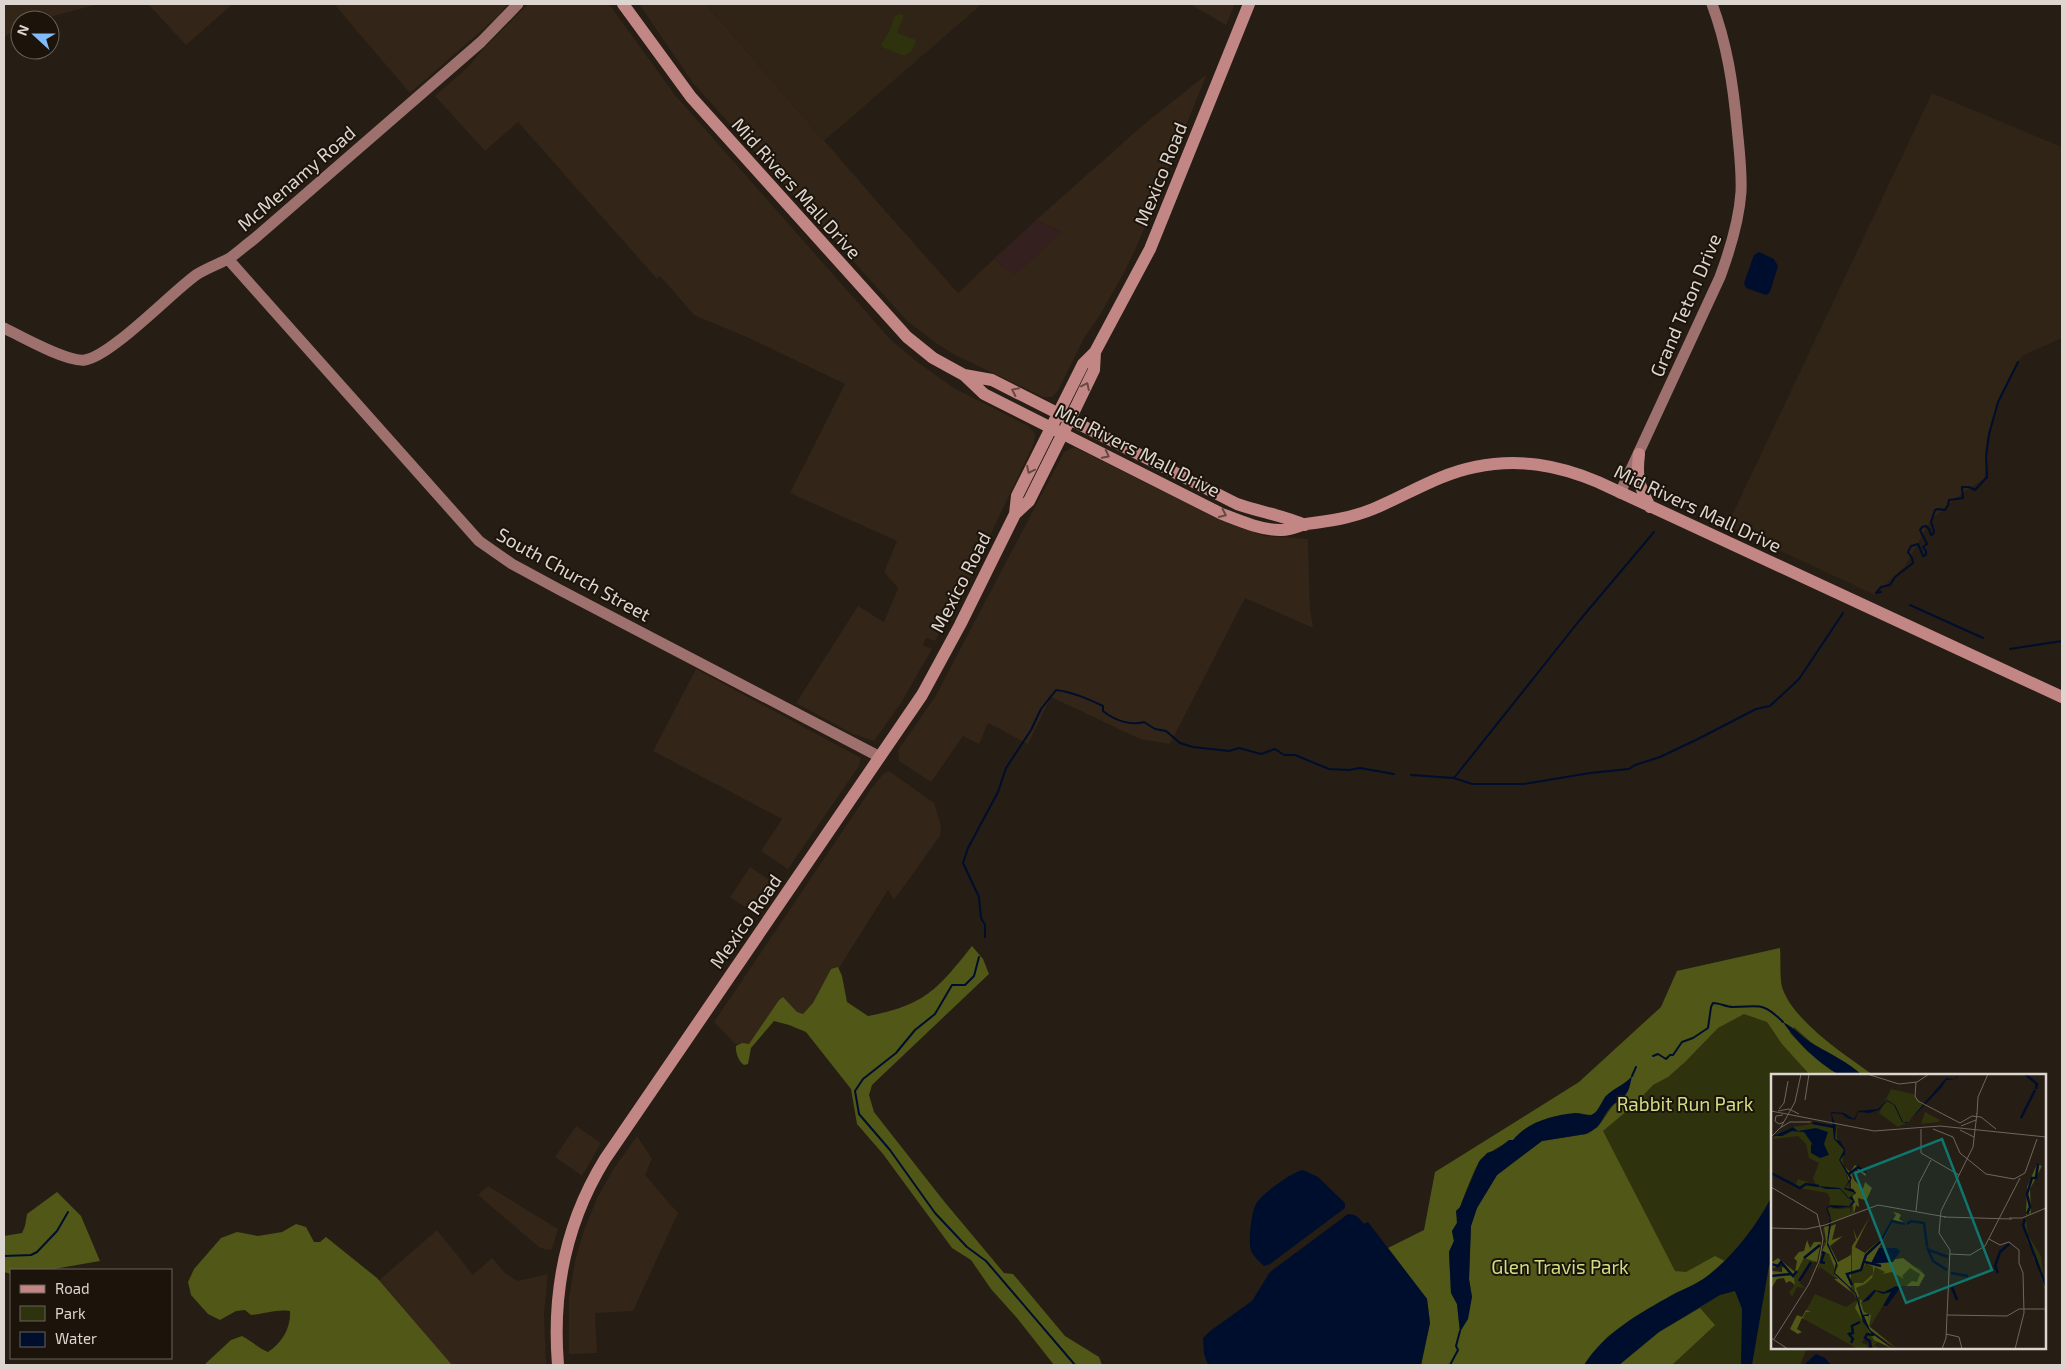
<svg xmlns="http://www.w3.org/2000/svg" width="2066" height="1369" viewBox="0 0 2066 1369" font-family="'Exo 2',sans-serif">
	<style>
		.built { fill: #332517 }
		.industrial { fill: #33201f }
		.education { fill: #2f2415 }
		.green { fill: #2e330e }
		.forest { fill: #505717; fill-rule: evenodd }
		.water { fill: #000e2d }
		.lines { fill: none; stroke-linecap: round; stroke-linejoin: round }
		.stream { stroke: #000e2d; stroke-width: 2 }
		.secondary { stroke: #9e716f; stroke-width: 11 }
		.primary { stroke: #c28785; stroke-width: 12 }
		.oneway { stroke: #674842 }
		.labels { text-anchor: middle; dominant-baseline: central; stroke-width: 4; stroke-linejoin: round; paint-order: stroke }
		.street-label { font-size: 19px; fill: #ddd6d0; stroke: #1c140b }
		.park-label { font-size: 19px; fill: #d1de83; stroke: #1c140b }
		.inset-river { fill: none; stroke: #000e2d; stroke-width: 2.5 }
		.inset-road { fill: none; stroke: #6f675f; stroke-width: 1 }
		.view { fill: #0f766e; fill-opacity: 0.15; stroke: #0f766e; stroke-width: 2.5 }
		.inset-edge { fill: none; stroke: #ddd6d0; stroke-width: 2.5 }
	</style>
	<rect width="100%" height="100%" fill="#261d14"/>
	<path class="built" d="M4 4H99L38 20H20V24L4 38Z
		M148 4H233L186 45Z
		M334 4H508L497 17 410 93Z
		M528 4H609L675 95 890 339 916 361 954 388 1028 426 1035 433 1034 443 969 580 935 641 926 638 923 645 932 649 901 703 874 741 853 734 796 703 858 606 884 622 898 588 884 572 897 541 790 493 845 384 751 339 694 315 660 276 657 279 518 122 485 151 435 96 470 65 482 50Z
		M639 4H706L873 197 958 293 995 258 1003 268 1062 232 1036 220 1142 126 1207 74 1136 248 1124 273 1100 315 1084 338 1058 391 1052 397H1043L955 355 936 343 907 321 693 83Z
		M1190 4H1235L1226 25Z
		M1074 447 1229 524 1265 536 1308 539 1310 609 1313 628 1245 598 1170 744 1140 739 1051 697 1028 744 988 723 979 744 963 736 931 782 899 761 898 750 935 697 1064 452Z
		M696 669 861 758 859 766 788 869 761 851 782 819 653 751Z
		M889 771 934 803 941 826 940 836 894 900 888 890 804 1024 782 997 746 1050 734 1043 714 1022 871 789 883 774Z
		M750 867 777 885 757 915 730 897Z
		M576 1126 601 1143 582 1176 555 1157Z
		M637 1136 652 1159 645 1175 678 1213 633 1311 595 1313 597 1353 569 1354V1299L575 1261 584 1230 597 1198 614 1168Z
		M488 1186 558 1229 552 1249 546 1250 539 1247 478 1195Z
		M437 1230 473 1275 492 1258 506 1274 518 1281 548 1274 544 1314 546 1365H447L376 1283Z"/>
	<path class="industrial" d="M1036 220 1062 232 1016 274 1003 268 995 258Z"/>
	<path class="education" d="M706 4H982L824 141Z
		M1932 93 2062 147V338L2022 356 2001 395 1987 439V462L1984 479 1961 494 1931 520 1905 566 1875 595 1727 526Z"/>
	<path class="green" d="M901 14 904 15 897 33 916 40 912 51 904 56 882 47 881 45 890 30 895 16Z
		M1780 948C1781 959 1779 980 1783 990 1796 1023 1845 1055 1873 1075H1772V1348H1807L1800 1365H1412L1427 1299 1467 1216 1579 1082 1661 1007 1677 971Z"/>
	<path class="forest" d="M972 946 983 959 989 974 872 1085 869 1095 874 1112 943 1200 1004 1273 1013 1274 1065 1336 1099 1357 1102 1365H1054L1017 1318 991 1289 971 1260 952 1248 883 1154 857 1124 851 1089 806 1032 789 1025 774 1021 751 1048 748 1064 744 1065C739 1062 735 1052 736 1046L742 1043 749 1044 779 1000 783 997 797 1012 803 1014 813 1003 831 969 838 967 842 976 847 1002 868 1016C925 1005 937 990 972 946Z
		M1780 948C1781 959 1779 980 1783 990 1796 1023 1845 1055 1873 1075H1862L1843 1061 1813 1044 1794 1027 1790 1033 1808 1052 1840 1075H1810L1782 1044 1767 1022 1744 1014 1718 1028 1685 1062 1668 1077 1653 1085 1635 1104 1603 1131 1675 1271 1686 1272 1715 1256 1725 1261 1705 1278 1635 1317 1607 1337 1584 1365H1421L1430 1323 1427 1299 1388 1248 1424 1230 1435 1172 1579 1082 1661 1007 1677 971ZM1631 1077 1620 1101 1614 1104 1598 1127 1586 1134 1542 1141 1497 1175 1477 1208 1471 1226 1469 1279 1472 1297 1460 1331 1457 1304 1451 1293 1449 1252 1454 1241 1452 1231 1457 1223C1455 1215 1475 1168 1480 1160 1483 1156 1509 1140 1513 1141L1578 1113 1591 1115 1596 1112 1606 1096 1627 1082Z
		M57 1192 81 1216 100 1261 54 1269 11 1270V1274L4 1272V1236L22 1233 25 1226 27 1214Z
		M296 1224 306 1227 314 1242H320L326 1237 377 1278 452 1365H204L231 1340 242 1336C252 1341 258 1348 268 1352 282 1343 291 1328 290 1311 276 1309 265 1314 251 1315L245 1310 236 1311 220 1320 208 1314 191 1295 188 1282 194 1269 221 1238 237 1232 258 1236 282 1232Z
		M1700 1308 1715 1325 1672 1365H1619L1659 1332Z"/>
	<path class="water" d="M1759 252 1774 259 1778 266 1770 292 1766 295 1746 288 1744 283 1754 255Z
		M1783 1022C1795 1028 1804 1039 1815 1045 1832 1055 1848 1062 1862 1075 1855 1075 1844 1077 1838 1074 1819 1064 1795 1040 1783 1022Z
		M1632 1076C1631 1080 1630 1087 1628 1091 1624 1098 1618 1100 1613 1105 1601 1116 1604 1126 1586 1134L1542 1141 1497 1175 1477 1208 1471 1226 1469 1279 1472 1297 1468 1319 1460 1332 1457 1304 1451 1293 1449 1252 1454 1241 1452 1231 1457 1223 1456 1211 1460 1207 1479 1162 1487 1153 1496 1150 1509 1140H1513C1527 1122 1553 1115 1575 1113 1580 1113 1586 1116 1591 1115 1598 1113 1601 1103 1605 1097 1613 1088 1625 1085 1632 1076Z
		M1303 1170 1318 1177 1345 1203V1208L1270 1264 1264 1266C1259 1261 1254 1257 1251 1251 1248 1242 1251 1213 1256 1204 1260 1195 1292 1172 1303 1170Z
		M1772 1195V1263L1769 1266 1752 1365H1741L1742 1309 1735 1291 1720 1295 1659 1332 1619 1365H1584C1604 1333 1640 1313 1672 1295 1683 1289 1696 1285 1706 1277 1732 1258 1759 1223 1772 1195Z
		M1348 1214C1356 1214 1359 1218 1364 1224L1368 1222 1427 1299 1430 1323 1421 1365H1208L1204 1354 1203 1338 1210 1331 1252 1301 1270 1272Z
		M1816 1354 1825 1358 1831 1365H1804Z"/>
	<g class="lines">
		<path class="stream" d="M1876 593 1881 587 1890 585 1895 577 1913 563 1912 558 1908 552 1911 546 1918 544 1923 556 1926 555V551L1923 547 1927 544 1920 530 1922 527 1926 526 1929 529 1931 535 1933 534 1934 531 1931 522 1935 510 1938 509 1945 510 1948 505 1949 500 1963 498 1962 487H1969L1975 490 1987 477 1986 456 1989 434 1998 402 2018 362
			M1876 593 1881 592
			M1910 605 1983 638
			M2010 649 2062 641
			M1411 775 1454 778 1472 784H1524L1590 773 1629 769 1635 765 1660 757 1698 739 1756 709 1770 706 1799 679 1843 613
			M1454 778 1579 621 1654 532
			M985 937V925L981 918 979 897 963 863 968 848 998 792 1006 768 1031 730 1041 709 1056 690C1073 692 1088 699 1103 706V711C1114 720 1130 726 1144 722L1155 729 1166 731 1180 743 1193 747 1229 751 1239 748 1261 754 1275 749 1284 755H1295L1329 769 1349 770 1360 768 1394 774
			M979 957 974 976 965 985H952L935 1014 915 1030 896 1053 863 1079 855 1091 859 1114 890 1150 935 1213 967 1247 986 1261 1075 1365
			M1653 1056 1658 1054 1666 1059 1670 1055H1673L1682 1042 1693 1038 1708 1028 1711 1007 1713 1003C1720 1003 1726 1007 1733 1007 1759 1007 1762 1001 1783 1022
			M1632 1076 1636 1067
			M4 1256 31 1255 37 1252 57 1231 68 1212
			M1450 1365 1458 1350 1456 1346 1460 1331"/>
		<path class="secondary" d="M228 259 479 541 512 564 560 590 880 757
			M4 328C20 336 68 363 85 360 111 356 171 293 196 275 207 268 219 264 230 258 238 252 246 245 254 239L481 42 518 4
			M1620 493 1720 277C1730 250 1739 222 1741 192 1742 170 1739 149 1737 127 1733 84 1727 44 1712 4"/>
		<path class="primary" d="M623 4 691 97 907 337 933 358 964 375 984 394 1222 514C1240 521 1261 530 1280 530 1289 531 1298 526 1306 524 1330 521 1351 518 1373 509 1407 495 1439 474 1475 467 1519 458 1558 465 1598 482L2062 697
			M964 375 992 380 1237 504C1260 512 1282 515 1305 525
			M1639 454C1636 480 1639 484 1650 507
			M1015 514 1029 501 1076 407 1094 370 1095 352
			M558 1365C552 1292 566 1222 605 1159L922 695 960 625 1015 514 1017 496 1083 364 1095 352 1150 249 1249 4"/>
	</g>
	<defs><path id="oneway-chevron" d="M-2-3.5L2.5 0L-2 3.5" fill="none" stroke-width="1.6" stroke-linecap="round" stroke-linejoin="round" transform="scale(1.25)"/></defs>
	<g class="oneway">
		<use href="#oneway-chevron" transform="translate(1086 386) rotate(-64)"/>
		<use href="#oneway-chevron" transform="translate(1015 391) rotate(-154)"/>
		<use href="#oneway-chevron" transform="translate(1106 455) rotate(27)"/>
		<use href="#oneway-chevron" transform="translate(1030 470) rotate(116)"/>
		<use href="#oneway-chevron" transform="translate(1223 514) rotate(25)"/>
	</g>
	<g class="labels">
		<g class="street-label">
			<text transform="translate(1160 174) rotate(-68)">Mexico Road</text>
			<text transform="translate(296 178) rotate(-41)">McMenamy Road</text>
			<text transform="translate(797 188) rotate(48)">Mid Rivers Mall Drive</text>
			<text transform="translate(1685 305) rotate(-67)">Grand Teton Drive</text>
			<text transform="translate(1138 450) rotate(27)">Mid Rivers Mall Drive</text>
			<text transform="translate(1698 508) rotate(25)">Mid Rivers Mall Drive</text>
			<text transform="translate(574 574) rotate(29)">South Church Street</text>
			<text transform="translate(960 582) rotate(-63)">Mexico Road</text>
			<text transform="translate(745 921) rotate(-55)">Mexico Road</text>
		</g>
		<g class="park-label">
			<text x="1685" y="1103">Rabbit Run Park</text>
			<text x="1560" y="1266">Glen Travis Park</text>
		</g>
	</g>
	<g transform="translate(1771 1074)">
		<rect width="275" height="275" fill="#261d14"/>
		<path d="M120 15 142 20 152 31 138 48 127 53 108 39ZM154 38 169 46 168 48 150 50ZM41 50 70 53 66 54V64L73 73 72 88 79 115 83 116V140L61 149 57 134 66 135 79 134 80 139 81 132H58L59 124 56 119 23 113 27 105 45 111 42 104 48 89 38 84 35 70 27 62 2 65 6 59 22 53ZM255 144 257 161 270 182 275 220 265 187 262 185V177L256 168 251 149ZM59 151 53 153V168H56L51 177 58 180 64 195 80 180 81 172 101 189 134 188 150 195 154 201 148 212H128L119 220 99 253 102 264 109 268 119 275 108 268 103 271 109 275H103L98 266H92L91 269 97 271 96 275H87L31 244 44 220 75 233 87 225 63 201 67 206 49 193 46 199 53 168 52 154ZM33 184 48 186 37 191 29 209 34 214 26 213 21 223 18 218 24 211 19 207 24 209 23 203Z" fill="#2e330e"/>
		<path d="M266 90 271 92 259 115 260 139 255 141 256 113ZM84 91 97 98 94 102 86 95 81 100 83 106 92 115 94 108 101 114 94 129V126L87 124 88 133 85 131 83 140 81 122 85 119 80 115V104L78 107 74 93 79 98ZM122 138 127 139 130 141 128 145 135 150 122 148 100 189 132 184 154 201 148 212H135L141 207 146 208 149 200 139 194 131 202 133 205 121 198 111 200 114 198 104 193 101 204 94 210 85 214 88 222 85 225 83 209H92L102 200V193L95 189 89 198H81V172L85 166 82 154 86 165 99 142 84 173 94 179 110 165 125 141ZM65 150 61 166 72 162 59 172 67 188 80 181V214L76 211 80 218 63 205H67L63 201 67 192 64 184 60 178 65 189 64 195 58 180 51 177 55 169 53 153 58 152 56 168 60 152ZM36 166 39 174 43 168H50L46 188 33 184 23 203 24 211 19 207 15 209 13 204 6 205 0 215V197L11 198V193L15 194 10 189 3 194 0 189 7 184 24 198 26 187 23 184 28 178 33 177ZM89 225 92 228 90 229 93 238 100 241 98 252 126 275 99 256 89 233 99 258 122 275 103 266 84 234 87 226 89 232ZM35 236 40 238H35L32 243 34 245 31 244 26 255 31 258 27 260 19 255 26 241 31 243Z" fill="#505717"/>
		<path d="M188 0 185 5 175 6 171 13 136 49 131 48 123 31 116 27 108 36 98 39 87 38 84 46 76 44 71 40 60 39 65 53 64 65 69 67 74 75V80L69 86 81 104 74 114 82 115 85 119 81 122 84 128 80 132 68 134H63L59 132 56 134 59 141 60 149 57 169 66 189 64 199 85 219 92 241 98 240 97 248 98 242H93L99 256 122 275 99 258 92 248 84 219 63 200 65 189 56 171 59 144 55 134 59 131 78 132 82 127 76 123 69 115H55L47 112 69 114 78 124 84 119 73 115 79 105 68 86 73 76 63 65 60 38 73 39 83 45 87 37 107 35 116 26 124 31 132 48H137L175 4 184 5ZM22 53 27 57 45 54 57 58 53 70 58 81 49 84 40 79V70L42 71 33 58 21 57 11 62H2ZM108 174H125L129 177 122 188 100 190ZM125 212 129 214 116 232H112L120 218 112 220 105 217 98 226 90 229 103 216 113 218Z" fill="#000e2d"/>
		<path class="inset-river" d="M254 0 266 10 265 15M250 44 264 16M42 49 63 53M0 99 29 114 35 110 48 112M78 100 87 93 96 99M256 140 259 133 256 120 261 104H265L267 90M254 145 252 151 275 212M136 150 140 147 153 149 156 172M156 173 162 187 176 196M158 176 177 183M51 178 53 179 50 188 54 189M33 184 49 171M94 188 110 192M0 190 7 192 10 188 22 202 26 197M180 199 197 202M227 199 224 192 229 178 238 170M0 202 20 200M28 207 40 188M81 211 76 200 90 196 95 181 110 167 121 147 134 150M180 211 186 226M80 269 82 265 78 260 82 259 81 252 89 248M100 275 99 267 94 264 96 260 103 261"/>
		<path class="inset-road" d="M96 0 128 10 146 8 158 0M145 8 144 22 147 27 189 49 201 42 210 43 225 55M34 26 38 0M8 35 13 29 17 7M0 37 103 57 169 52 275 63M7 37 18 35 28 40M206 40 207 23 217 0M12 41 5 42 4 47 8 50 13 48M190 52 205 46M9 54 19 48H40M150 55V79L188 101M162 55 182 63 189 79 215 100 243 105 254 99 266 65M189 56 203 63M0 63 10 53 24 28 30 0M0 113 46 140 52 165 48 187 38 210 3 265M145 137 148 109 160 86M173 143 241 145M238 144H251L275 134M0 154 35 155 54 151 107 131 175 143M218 165 229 171 238 168 248 176V189L252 199 253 239 244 275M179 180 199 181 214 172 249 104M176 241 236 242 248 235H275M175 260 188 263 191 275M0 264 17 275M171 275 175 264 179 176 168 159 170 137 202 73 206 39"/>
		<path class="view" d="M171 65 221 196 135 229 84 99Z"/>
		<rect width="275" height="275" class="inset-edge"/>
	</g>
	<rect width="2066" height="1369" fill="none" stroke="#ddd6d0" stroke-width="10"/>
	<rect x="10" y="1269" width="162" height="90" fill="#1c140b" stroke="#69625a"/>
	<rect x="20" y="1285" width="25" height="8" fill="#c28785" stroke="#69625a"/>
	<text x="55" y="1294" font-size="15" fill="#ddd6d0">Road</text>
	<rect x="20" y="1306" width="25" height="15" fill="#2e330e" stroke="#69625a"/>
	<text x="55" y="1319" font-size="15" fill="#ddd6d0">Park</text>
	<rect x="20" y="1332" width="25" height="15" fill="#000e2d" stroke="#69625a"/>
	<text x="55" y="1344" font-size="15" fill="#ddd6d0">Water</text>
	<g transform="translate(35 35) rotate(291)"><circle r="24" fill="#1c140b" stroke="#69625a"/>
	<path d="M0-4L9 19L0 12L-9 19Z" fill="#81bcfa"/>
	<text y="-8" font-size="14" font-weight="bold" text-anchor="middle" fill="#ddd6d0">N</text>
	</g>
</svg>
